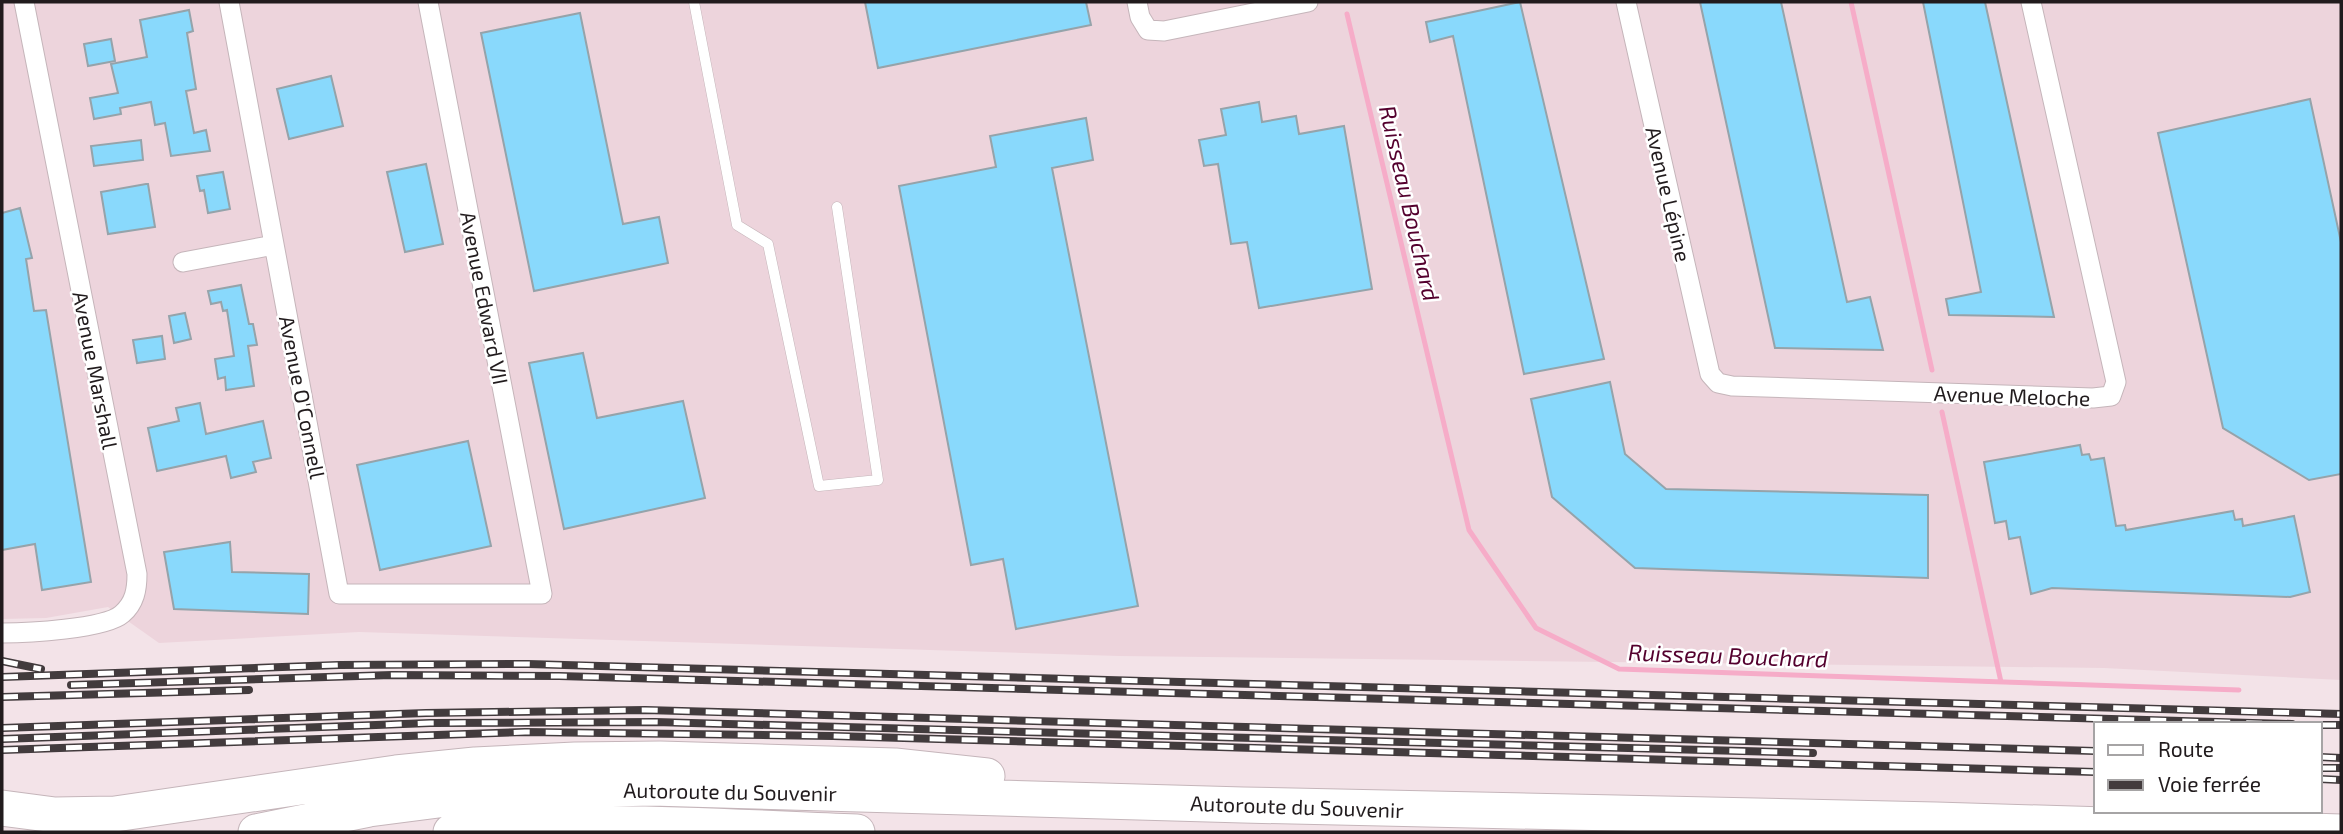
<svg xmlns="http://www.w3.org/2000/svg" width="2343" height="834" viewBox="0 0 2343 834" font-family="'Exo 2',sans-serif">
	<style>
		.built { fill: #edd4dc }
		.lines { fill: none; stroke-linecap: round; stroke-linejoin: round }
		.stream { stroke: #f6acc8; stroke-width: 5 }
		.building { fill: #89d9fc; stroke: #95a3aa; stroke-width: 2 }
		.lane-casing { stroke: #c5b5ba; stroke-width: 11 }
		.street-casing { stroke: #c5b5ba; stroke-width: 21 }
		.highway-casing { stroke: #c5b5ba; stroke-width: 37 }
		.lane { stroke: #fff; stroke-width: 10 }
		.street { stroke: #fff; stroke-width: 19 }
		.highway { stroke: #fff; stroke-width: 35 }
		.rail-casing { stroke: #423b3d; stroke-width: 8 }
		.rail { stroke: #fff; stroke-width: 5; stroke-dasharray: 16; stroke-linecap: butt }
		.labels { text-anchor: middle; dominant-baseline: central; stroke-width: 5; stroke-linejoin: round; paint-order: stroke }
		.street-label { font-size: 21px; fill: #211b1d; stroke: #fff }
		.water-label { font-size: 23px; font-style: italic; fill: #54002e; stroke: #fff }
	</style>
	<rect width="100%" height="100%" fill="#f3e3e8"/>
	<path class="built" d="M2 2H2341V680L2104 668 1119 656 359 632 159 643 108 607 46 618 2 619Z"/>
	<g class="lines">
		<path class="stream" d="M1851 2 1932 370
			M1347 14 1469 530 1536 628 1619 669 2239 690
			M1942 412 2001 682"/>
	</g>
	<path class="building" d="M865 2H1086L1091 25 878 68Z
		M1520 2 1604 359 1524 374 1453 36 1430 42 1426 22Z
		M1700 2H1781L1847 302 1870 297 1883 350 1775 348Z
		M1923 2H1985L2054 317 1949 315 1946 299 1981 292Z
		M189 10 193 31 187 33 196 89 186 91 194 133 206 130 210 151 171 156 165 123 155 125 151 102 120 108 121 114 94 119 90 98 118 93 111 64 147 57 140 20Z
		M580 13 623 224 659 217 668 263 534 291 481 33Z
		M111 39 115 61 88 66 84 44Z
		M331 76 343 126 289 139 277 89Z
		M2310 99 2341 242V474L2309 480 2223 428 2158 133Z
		M1259 102 1262 122 1296 116 1299 134 1344 126 1372 289 1259 308 1247 242 1231 244 1218 164 1204 166 1199 140 1226 135 1221 109Z
		M1086 118 1093 160 1052 168 1138 606 1016 629 1003 559 971 565 899 186 996 167 990 136Z
		M141 140 143 160 94 166 91 146Z
		M426 164 443 244 405 252 387 172Z
		M223 172 230 209 208 213 204 190 200 191 197 176Z
		M146 184H148L155 227 108 234 101 192Z
		M20 208 32 258 26 259 34 311 46 310 91 582 42 590 35 544 2 550V213Z
		M241 285 249 324H253L257 345 248 346 254 386 226 390 225 377 218 379 215 359 234 356 227 310 223 311 221 302 211 304 208 291Z
		M185 313 191 339 174 343 169 316Z
		M162 336 165 359 137 363 133 340Z
		M583 353 597 418 683 401 705 498 564 529 529 363Z
		M1610 382 1625 454 1666 489 1928 495V578L1635 568 1552 497 1531 399Z
		M200 403 206 434 263 421 271 458 253 462 256 472 231 478 226 456 157 471 148 428 179 421 176 408Z
		M468 441 491 546 380 570 357 465Z
		M2080 445 2082 455 2089 454 2091 460 2104 458 2116 526 2125 525 2126 530 2233 511 2235 520 2242 519 2243 526 2294 516 2310 592 2290 597 2052 588 2031 594 2020 537 2009 539 2006 521 1995 523 1984 462Z
		M230 542 232 572 309 574 308 614 174 609 164 552Z"/>
	<g class="lines">
		<defs>
			<path id="lane" d="M694 2 737 225 768 244 819 486 878 480 837 207"/>
			<path id="street" d="M229 2 339 594H542L428 2
				M1137 2 1140 17 1148 30 1164 31 1308 2
				M1626 2 1710 374 1718 383 1732 386 2093 398 2111 396 2116 382 2031 2
				M183 262 274 245
				M2 633C26 633 105 629 122 614 135 603 137 589 137 574L24 2"/>
			<path id="highway" d="M2 808 55 815 115 814 396 773 475 765 575 760 660 759 895 766 987 776
				M256 832 369 809 454 798 531 791 652 788 1243 805 1936 820 2341 832
				M451 832C585 816 722 827 857 832"/>
		</defs>
		<use href="#lane" class="lane-casing"/>
		<use href="#street" class="street-casing"/>
		<use href="#highway" class="highway-casing"/>
		<use href="#lane" class="lane"/>
		<use href="#street" class="street"/>
		<use href="#highway" class="highway"/>
		<defs>
			<path id="rail" d="M2 661 41 669
				M2 677 339 665 528 664 2341 714
				M71 685 392 675 559 676 2292 724
				M2 697 249 690
				M2320 725H2341
				M2 728 426 713 645 710 2096 751
				M2 739 430 723 655 722 1813 753
				M2 750 525 732 833 736 2096 772
				M2320 757 2341 758
				M2320 768H2341
				M2320 779 2341 780"/>
		</defs>
		<use href="#rail" class="rail-casing"/>
		<use href="#rail" class="rail"/>
	</g>
	<g class="labels">
		<g class="street-label">
			<text transform="translate(1669 194) rotate(77)">Avenue Lépine</text>
			<text transform="translate(485 298) rotate(79)">Avenue Edward VII</text>
			<text transform="translate(96 370) rotate(79)">Avenue Marshall</text>
			<text transform="translate(2012 395) rotate(2)">Avenue Meloche</text>
			<text transform="translate(303 397) rotate(79)">Avenue O'Connell</text>
			<text transform="translate(730 791) rotate(1)">Autoroute du Souvenir</text>
			<text transform="translate(1297 806) rotate(2)">Autoroute du Souvenir</text>
		</g>
		<g class="water-label">
			<text transform="translate(1410 203) rotate(77)">Ruisseau Bouchard</text>
			<text transform="translate(1728 655) rotate(2)">Ruisseau Bouchard</text>
		</g>
	</g>
	<rect width="2343" height="834" fill="none" stroke="#211b1d" stroke-width="7"/>
	<rect x="2094" y="722" width="228" height="91" fill="#ffffff" stroke="#a6a4a5" stroke-width="2"/>
	<rect x="2108" y="745" width="35" height="10" fill="#ffffff" stroke="#a6a4a5" stroke-width="2"/>
	<text x="2158" y="757" font-size="21" fill="#211b1d">Route</text>
	<rect x="2108" y="780" width="35" height="10" fill="#423b3d" stroke="#a6a4a5" stroke-width="2"/>
	<text x="2158" y="792" font-size="21" fill="#211b1d">Voie ferrée</text>
</svg>
